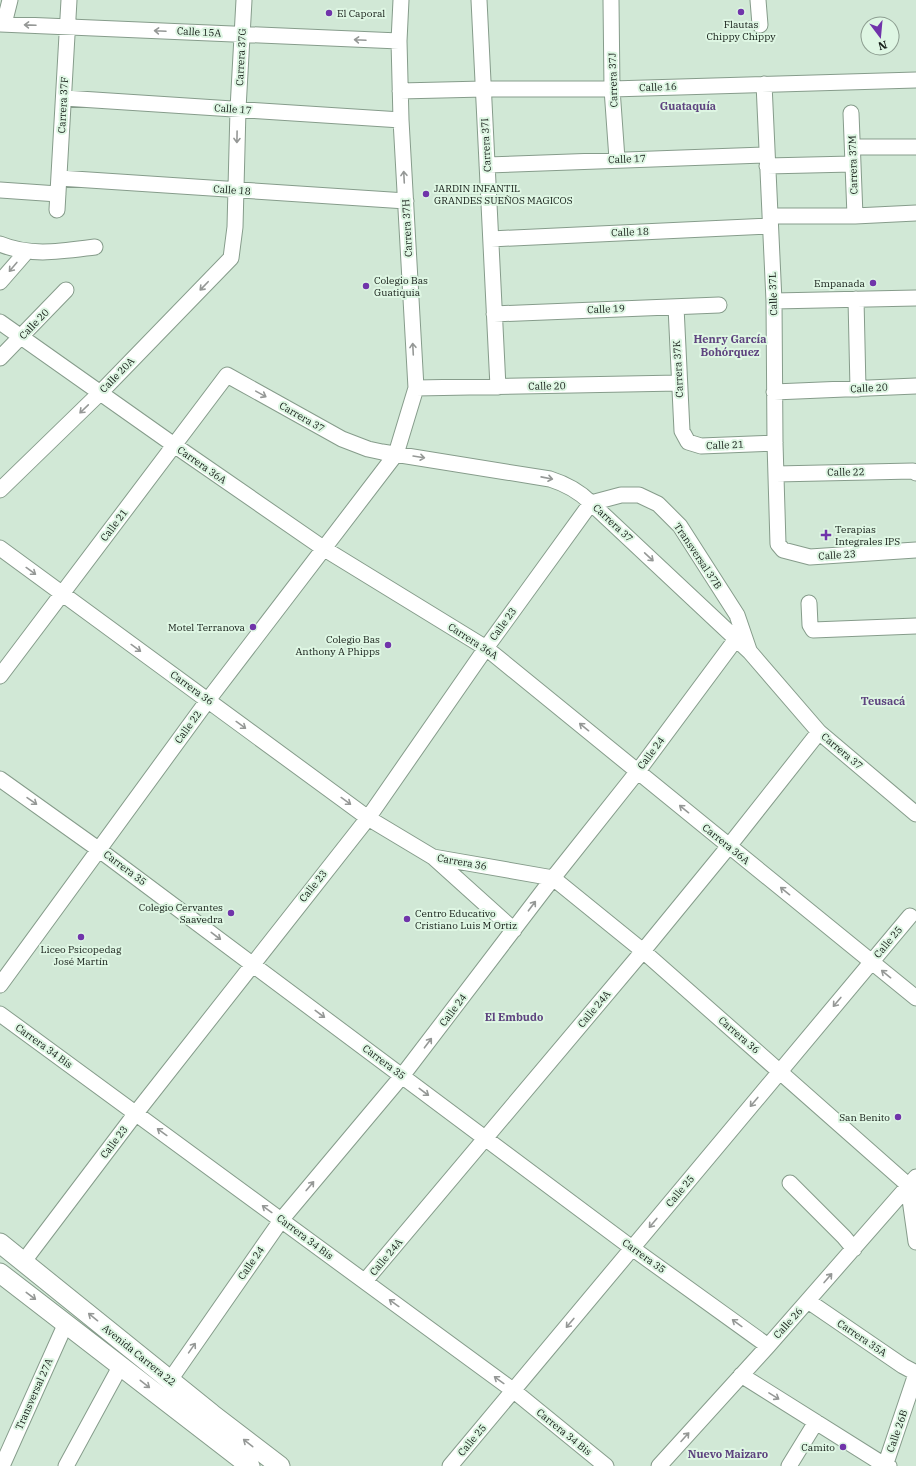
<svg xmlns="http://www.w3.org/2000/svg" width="916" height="1466" viewBox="0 0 916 1466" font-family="'IBM Plex Serif',serif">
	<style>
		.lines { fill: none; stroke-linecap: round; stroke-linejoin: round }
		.minor-casing { stroke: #869c8b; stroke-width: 17 }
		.major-casing { stroke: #869c8b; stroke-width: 21 }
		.minor { stroke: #fff; stroke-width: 15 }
		.major { stroke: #fff; stroke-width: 19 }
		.oneway { stroke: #959896 }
		.poi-dot { fill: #7034aa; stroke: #def6e3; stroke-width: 1.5 }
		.labels { text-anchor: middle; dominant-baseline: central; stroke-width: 4; stroke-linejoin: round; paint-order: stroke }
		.poi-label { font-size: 10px; fill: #131b15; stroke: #def6e3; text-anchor: end }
		.street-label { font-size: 10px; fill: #131b15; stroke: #def6e3 }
		.neighbourhood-label { font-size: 11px; font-weight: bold; fill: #5e437f; stroke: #def6e3 }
	</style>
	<rect width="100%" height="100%" fill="#d1e8d6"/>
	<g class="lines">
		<defs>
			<path id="minor" d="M479 0 498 387
				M611 0 612 89 617 159
				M758 0 760 25
				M0 24 399 41
				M4 24 10 0
				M764 84 774 301 775 443 778 544 783 550 810 557 916 550
				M400 91 484 89H612L916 80
				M64 98 401 120
				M851 113 855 216
				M853 147H916
				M487 165 767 155
				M767 166 852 164
				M59 178 406 201
				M0 190 58 194
				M57 210 69 0
				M770 216H855L916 213
				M491 239 770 226
				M0 244C31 257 63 251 95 247
				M0 282 27 251
				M856 299 858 389
				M774 301 916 298
				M676 307 682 431 688 442 701 446 775 443
				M494 314 719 305
				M0 322 174 445 323 548 486 648 916 998
				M0 358 66 290
				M416 388 679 383
				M774 392 916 386
				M776 474 913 471 916 473
				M0 490 101 392 231 258 235 227 238 109 244 0
				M0 548 368 818 433 857 553 878 643 951 908 1185
				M809 603 810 625 813 630 916 626
				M0 676 227 375 342 439 368 449 382 452 550 479C566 484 579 491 591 503L750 652 819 732 916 814
				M0 779 98 849 632 1248 768 1346
				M433 857 514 930
				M0 985 208 700 396 454 416 388 401 120 399 41 401 0
				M0 1014 514 1391 606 1466
				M790 1183 844 1237 854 1249
				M908 1185 916 1242
				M24 1261 136 1113 368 818 486 648 591 503 621 495H639L658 504 680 526 737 615 749 650
				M365 1281 643 951 729 846 819 732
				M808 1301 903 1366 916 1373
				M741 1375 878 1461 889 1466
				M170 1380 282 1219 402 1076 553 878 638 771 736 639
				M2 1466 66 1323
				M66 1466 121 1365
				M450 1466 910 916
				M659 1466 768 1346 916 1177
				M789 1466 816 1422
				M885 1466 916 1374"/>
			<path id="major" d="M0 1243 212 1414 280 1466
				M0 1273 250 1466"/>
		</defs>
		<use href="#minor" class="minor-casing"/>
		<use href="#major" class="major-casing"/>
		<use href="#minor" class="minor"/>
		<use href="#major" class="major"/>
	</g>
	<defs><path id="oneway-shaft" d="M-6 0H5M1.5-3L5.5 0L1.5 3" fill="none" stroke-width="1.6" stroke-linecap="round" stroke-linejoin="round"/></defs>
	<g class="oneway">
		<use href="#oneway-shaft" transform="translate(30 25) rotate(-178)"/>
		<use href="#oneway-shaft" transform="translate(160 31) rotate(-177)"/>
		<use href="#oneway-shaft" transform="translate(360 40) rotate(-177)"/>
		<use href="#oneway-shaft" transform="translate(237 137) rotate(91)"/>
		<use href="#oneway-shaft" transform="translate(404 177) rotate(-93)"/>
		<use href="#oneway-shaft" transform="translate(13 267) rotate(130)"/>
		<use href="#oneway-shaft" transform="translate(204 286) rotate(134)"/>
		<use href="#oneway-shaft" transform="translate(413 349) rotate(-93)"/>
		<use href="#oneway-shaft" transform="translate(261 394) rotate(29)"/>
		<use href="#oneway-shaft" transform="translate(84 409) rotate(136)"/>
		<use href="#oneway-shaft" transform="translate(419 457) rotate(9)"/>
		<use href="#oneway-shaft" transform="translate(547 478) rotate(11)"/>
		<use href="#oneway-shaft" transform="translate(649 557) rotate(43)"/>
		<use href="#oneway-shaft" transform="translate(31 571) rotate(36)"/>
		<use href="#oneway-shaft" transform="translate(136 648) rotate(36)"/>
		<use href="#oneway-shaft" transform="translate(241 725) rotate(36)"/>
		<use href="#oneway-shaft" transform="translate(584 727) rotate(-141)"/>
		<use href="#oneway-shaft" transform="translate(32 801) rotate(35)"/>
		<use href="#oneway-shaft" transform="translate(346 801) rotate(36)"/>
		<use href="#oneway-shaft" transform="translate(684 809) rotate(-141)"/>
		<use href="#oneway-shaft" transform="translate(785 891) rotate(-141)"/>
		<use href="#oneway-shaft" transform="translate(532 906) rotate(-53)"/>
		<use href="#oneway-shaft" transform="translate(216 936) rotate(37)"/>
		<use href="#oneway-shaft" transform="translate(886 974) rotate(-141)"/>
		<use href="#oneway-shaft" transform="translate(837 1002) rotate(130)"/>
		<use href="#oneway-shaft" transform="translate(320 1014) rotate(37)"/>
		<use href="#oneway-shaft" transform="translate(428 1043) rotate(-53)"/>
		<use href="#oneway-shaft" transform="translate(424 1092) rotate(37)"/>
		<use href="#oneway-shaft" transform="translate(754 1102) rotate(130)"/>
		<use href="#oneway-shaft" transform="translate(162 1132) rotate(-144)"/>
		<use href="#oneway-shaft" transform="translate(310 1186) rotate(-50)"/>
		<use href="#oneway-shaft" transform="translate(267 1209) rotate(-144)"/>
		<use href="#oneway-shaft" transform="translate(653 1223) rotate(130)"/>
		<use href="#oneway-shaft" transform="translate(828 1278) rotate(-49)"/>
		<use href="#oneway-shaft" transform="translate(31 1296) rotate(37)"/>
		<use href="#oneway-shaft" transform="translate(394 1303) rotate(-144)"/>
		<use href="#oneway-shaft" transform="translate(93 1317) rotate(-141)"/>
		<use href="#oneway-shaft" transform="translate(570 1323) rotate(130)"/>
		<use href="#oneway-shaft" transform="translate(737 1323) rotate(-144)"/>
		<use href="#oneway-shaft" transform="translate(192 1348) rotate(-55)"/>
		<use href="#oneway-shaft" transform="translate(499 1380) rotate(-144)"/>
		<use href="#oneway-shaft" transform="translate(145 1384) rotate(38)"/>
		<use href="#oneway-shaft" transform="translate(774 1396) rotate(32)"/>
		<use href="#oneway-shaft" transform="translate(685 1437) rotate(-48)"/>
		<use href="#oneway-shaft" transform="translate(248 1443) rotate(-142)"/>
	</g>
	<g class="poi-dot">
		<circle cx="741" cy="12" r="4"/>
		<circle cx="329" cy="13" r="4"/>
		<circle cx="426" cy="194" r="4"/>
		<circle cx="873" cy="283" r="4"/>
		<circle cx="366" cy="286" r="4"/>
		<path d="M824 529h4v4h4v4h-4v4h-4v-4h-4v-4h4z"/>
		<circle cx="253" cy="627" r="4"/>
		<circle cx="388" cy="645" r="4"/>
		<circle cx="231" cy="913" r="4"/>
		<circle cx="407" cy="919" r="4"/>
		<circle cx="81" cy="937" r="4"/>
		<circle cx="898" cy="1117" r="4"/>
		<circle cx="843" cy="1447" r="4"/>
	</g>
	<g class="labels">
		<g class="poi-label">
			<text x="337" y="13" text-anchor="start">El Caporal</text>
			<text x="741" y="24" text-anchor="middle">Flautas<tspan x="741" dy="12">Chippy Chippy</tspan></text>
			<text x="434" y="188" text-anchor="start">JARDIN INFANTIL<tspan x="434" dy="12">GRANDES SUEÑOS MAGICOS</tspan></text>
			<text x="374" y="280" text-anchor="start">Colegio Bas<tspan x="374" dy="12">Guatiquia</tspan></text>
			<text x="865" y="283">Empanada</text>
			<text x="835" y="529" text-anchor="start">Terapias<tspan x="835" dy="12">Integrales IPS</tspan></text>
			<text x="245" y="627">Motel Terranova</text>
			<text x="380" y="639">Colegio Bas<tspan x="380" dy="12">Anthony A Phipps</tspan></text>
			<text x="223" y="907">Colegio Cervantes<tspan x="223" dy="12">Saavedra</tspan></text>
			<text x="415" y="913" text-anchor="start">Centro Educativo<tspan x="415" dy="12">Cristiano Luis M Ortiz</tspan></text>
			<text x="81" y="949" text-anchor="middle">Liceo Psicopedag<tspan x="81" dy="12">José Martín</tspan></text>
			<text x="890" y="1117">San Benito</text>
			<text x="835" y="1447">Camito</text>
		</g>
		<g class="street-label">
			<text transform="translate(199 32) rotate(3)">Calle 15A</text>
			<text transform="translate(241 57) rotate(-87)">Carrera 37G</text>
			<text transform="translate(613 80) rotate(-92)">Carrera 37J</text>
			<text transform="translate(658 87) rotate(-2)">Calle 16</text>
			<text transform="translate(63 105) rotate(-87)">Carrera 37F</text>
			<text transform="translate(233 109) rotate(4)">Calle 17</text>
			<text transform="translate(486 145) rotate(-93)">Carrera 37I</text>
			<text transform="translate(627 159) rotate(-2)">Calle 17</text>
			<text transform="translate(853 165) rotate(-92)">Carrera 37M</text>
			<text transform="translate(232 190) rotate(4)">Calle 18</text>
			<text transform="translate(407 228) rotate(-93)">Carrera 37H</text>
			<text transform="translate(630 232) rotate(-2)">Calle 18</text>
			<text transform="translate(773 294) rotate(-92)">Calle 37L</text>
			<text transform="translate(606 309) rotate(-2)">Calle 19</text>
			<text transform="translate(34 324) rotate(-46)">Calle 20</text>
			<text transform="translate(678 369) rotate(-93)">Carrera 37K</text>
			<text transform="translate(117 375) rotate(-46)">Calle 20A</text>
			<text transform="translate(547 386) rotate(-1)">Calle 20</text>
			<text transform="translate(869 388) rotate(-3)">Calle 20</text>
			<text transform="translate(302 417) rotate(30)">Carrera 37</text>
			<text transform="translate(725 445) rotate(-2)">Calle 21</text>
			<text transform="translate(202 465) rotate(35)">Carrera 36A</text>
			<text transform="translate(846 472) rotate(-1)">Calle 22</text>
			<text transform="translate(613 523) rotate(43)">Carrera 37</text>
			<text transform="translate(114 525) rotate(-53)">Calle 21</text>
			<text transform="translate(837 555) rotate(-4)">Calle 23</text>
			<text transform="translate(698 556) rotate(56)">Transversal 37B</text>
			<text transform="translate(503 624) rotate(-54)">Calle 23</text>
			<text transform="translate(473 641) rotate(33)">Carrera 36A</text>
			<text transform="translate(192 688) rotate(36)">Carrera 36</text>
			<text transform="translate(188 727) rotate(-54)">Calle 22</text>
			<text transform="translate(842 751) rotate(40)">Carrera 37</text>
			<text transform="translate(651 753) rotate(-53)">Calle 24</text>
			<text transform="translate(726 844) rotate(39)">Carrera 36A</text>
			<text transform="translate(462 862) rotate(10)">Carrera 36</text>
			<text transform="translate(125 868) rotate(37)">Carrera 35</text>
			<text transform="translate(313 886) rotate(-51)">Calle 23</text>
			<text transform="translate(888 942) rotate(-50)">Calle 25</text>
			<text transform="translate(594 1009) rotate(-50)">Calle 24A</text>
			<text transform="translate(453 1010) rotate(-53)">Calle 24</text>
			<text transform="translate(739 1035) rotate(41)">Carrera 36</text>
			<text transform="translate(44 1046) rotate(36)">Carrera 34 Bis</text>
			<text transform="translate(384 1062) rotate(37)">Carrera 35</text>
			<text transform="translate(114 1142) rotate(-53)">Calle 23</text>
			<text transform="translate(680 1191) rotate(-50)">Calle 25</text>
			<text transform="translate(305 1237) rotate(37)">Carrera 34 Bis</text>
			<text transform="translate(644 1256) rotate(36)">Carrera 35</text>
			<text transform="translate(386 1257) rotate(-50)">Calle 24A</text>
			<text transform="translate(251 1263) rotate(-55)">Calle 24</text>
			<text transform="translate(788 1323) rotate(-48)">Calle 26</text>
			<text transform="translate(862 1338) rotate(34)">Carrera 35A</text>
			<text transform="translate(139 1355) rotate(39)">Avenida Carrera 22</text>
			<text transform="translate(34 1394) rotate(-66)">Transversal 27A</text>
			<text transform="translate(897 1431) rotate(-71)">Calle 26B</text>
			<text transform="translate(564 1432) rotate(39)">Carrera 34 Bis</text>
			<text transform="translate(472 1440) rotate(-50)">Calle 25</text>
		</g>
		<g class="neighbourhood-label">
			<text x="688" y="106">Guataquía</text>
			<text x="730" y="339">Henry García<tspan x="730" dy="13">Bohórquez</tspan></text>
			<text x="883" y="701">Teusacá</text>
			<text x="514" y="1017">El Embudo</text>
			<text x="728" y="1454">Nuevo Maizaro</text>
		</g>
	</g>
	<g transform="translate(880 36) rotate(164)"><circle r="19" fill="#def6e3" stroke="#8d9e91"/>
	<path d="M0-3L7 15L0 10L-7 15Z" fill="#7034aa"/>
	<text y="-6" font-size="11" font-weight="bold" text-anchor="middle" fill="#131b15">N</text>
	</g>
</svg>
